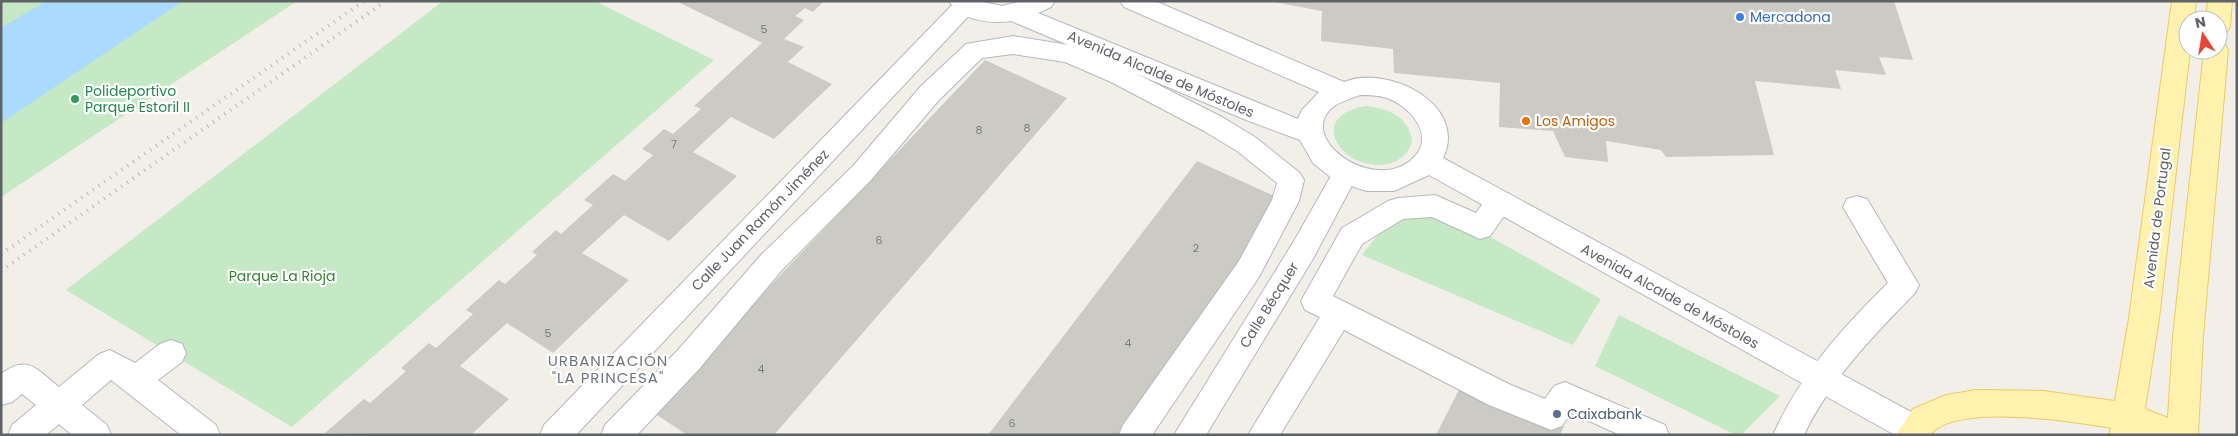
<svg xmlns="http://www.w3.org/2000/svg" width="2238" height="436" viewBox="0 0 2238 436" font-family="Poppins,sans-serif">
	<style>
		.green { fill: #c5e8c5 }
		.water { fill: #aadaff }
		.building { fill: #cccac5 }
		.lines { fill: none; stroke-linecap: round; stroke-linejoin: round }
		.street-casing { stroke: #b5b8bc; stroke-width: 2 }
		.secondary-casing { stroke: #b6babf; stroke-width: 2 }
		.primary-casing { stroke: #f2c960; stroke-width: 2 }
		.street { fill: #fff; fill-rule: evenodd }
		.secondary { fill: #fff; fill-rule: evenodd }
		.primary { fill: #fff2af; fill-rule: evenodd }
		.rail { stroke: #b6b7b8; stroke-width: 4; stroke-dasharray: 1 6; stroke-linecap: butt }
		.shop-dot { fill: #3f7fe0; stroke: #fff; stroke-width: 2 }
		.leisure-dot { fill: #2e9e5b; stroke: #fff; stroke-width: 2 }
		.food-dot { fill: #e8710a; stroke: #fff; stroke-width: 2 }
		.service-dot { fill: #5c6f8a; stroke: #fff; stroke-width: 2 }
		.labels { text-anchor: middle; dominant-baseline: central; stroke-width: 4.5; stroke-linejoin: round; paint-order: stroke }
		.number-label { font-size: 11px; fill: #7a7d7f }
		.shop-label { font-size: 14px; fill: #366cbe; stroke: #fff; text-anchor: start }
		.street-label { font-size: 14px; fill: #5f6368; stroke: #fff }
		.leisure-label { font-size: 14px; fill: #27864d; stroke: #fff; text-anchor: start }
		.food-label { font-size: 14px; fill: #c56008; stroke: #fff; text-anchor: start }
		.park-label { font-size: 14px; fill: #348238; stroke: #fff }
		.service-label { font-size: 14px; fill: #4e5e75; stroke: #fff; text-anchor: start }
		.neighbourhood-label { font-size: 15px; letter-spacing: 1px; fill: #70757a; stroke: #fff }
	</style>
	<rect width="100%" height="100%" fill="#f1efe8"/>
	<path class="green" d="M1 1H297L1 197Z
		M443 1H595L714 60 292 427 66 290Z
		M1366 106C1388 108 1410 117 1412 142 1408 153 1402 159 1391 163 1344 176 1303 116 1366 106Z
		M1435 206 1601 299 1573 345 1362 255 1398 209Z
		M1619 315 1780 396 1741 435H1736L1595 366Z"/>
	<path class="water" d="M46 1H183L1 123V28Z"/>
	<path class="building" d="M676 1H824L813 12 805 8 795 16 804 20 784 39 804 47 788 62 832 84 774 139 731 117 693 152 737 176 669 241 624 215 582 253 629 280 553 353 507 323 460 366 509 399 471 435 325 433 364 399 370 403 406 371 401 368 429 343 436 348 473 314 466 310 499 280 505 284 537 255 532 252 556 230 561 234 593 205 584 200 613 174 625 181 653 155 642 149 664 129 673 134 701 109 694 106 762 43Z
		M1269 1H1894L1913 60 1879 57 1886 75 1835 70 1841 89 1755 81 1774 155 1666 157 1661 150 1606 141 1608 162 1565 157 1553 131 1499 127 1500 83 1394 73 1393 49 1321 41 1322 11Z
		M985 60 1067 98 774 435H687L651 411Z
		M1197 161 1285 201 1134 435H988Z
		M1465 378 1564 426 1560 435H1436Z"/>
	<g class="lines">
		<defs>
			<path id="street" d="M956 1H975L978 6 576 435H540L544 425Z
				M1013 36 1069 45 1129 70 1222 117 1255 137 1300 173 1304 180 1299 201 1259 277 1152 435H1119L1123 425 1239 261 1272 200 1277 183 1237 151 1204 131 1111 82 1065 62 1013 54 982 58 939 100 871 180 781 271 699 369 637 435H601L605 425 677 351 761 255 853 166 921 86 966 44Z
				M1345 164 1354 167 1358 174 1314 257 1206 435H1174L1294 241 1336 167Z
				M1500 191 1510 194 1514 202 1490 236 1480 239 1432 217 1403 219 1362 244 1333 296 1511 385 1545 399 1554 386 1565 382 1665 425 1669 435H1620L1571 413 1562 426 1551 430 1489 405 1344 330 1280 435H1248L1320 317 1305 310 1301 301 1342 228 1388 201 1398 198 1435 195 1476 213 1490 194Z
				M1857 196 1867 199 1919 285 1915 293C1873 336 1830 380 1804 435H1773C1800 375 1842 328 1888 283L1843 207 1847 199Z
				M171 340 182 344 186 353 182 362 158 380 216 425 220 435H181L111 380 82 405 107 425 111 435H72L59 424 46 435H8L12 425 36 405 22 394 12 402 1 405V374C28 354 36 369 59 387L99 354 110 350 135 363 160 344Z"/>
			<path id="secondary" d="M949 1H979L1002 6 1022 1H1055L1051 7 1038 13 1298 119 1302 110 1319 92 1124 7 1120 1H1155L1344 82C1387 64 1469 104 1443 158L1924 419 1929 429 1926 435H1895L1429 175 1394 191H1367L1357 188 1333 179 1313 163 1300 140 1246 120 1011 21C991 24 961 21 949 1ZM1360 95C1369 95 1378 95 1387 98 1412 107 1438 139 1410 161 1369 193 1292 134 1336 105 1343 101 1352 98 1360 95Z"/>
			<path id="primary" d="M2172 1H2196L2194 20H2188V50H2190L2159 318 2145 409 2168 418 2173 336 2204 50H2218V42L2225 44 2228 50 2203 336 2198 435H2109L2111 428 2106 427C2069 421 1954 403 1930 435H1896L1913 409 1946 395 1976 390 2044 391 2115 401 2129 318Z
				M2208 1H2232L2230 26 2227 32 2218 35V20H2206Z"/>
		</defs>
		<use href="#street" class="street-casing"/>
		<use href="#secondary" class="secondary-casing"/>
		<use href="#primary" class="primary-casing"/>
		<use href="#street" class="street"/>
		<use href="#secondary" class="secondary"/>
		<use href="#primary" class="primary"/>
		<path class="rail" d="M1 254 364 1
			M1 271 386 1"/>
	</g>
	<circle class="shop-dot" cx="1740" cy="17" r="5"/>
	<circle class="leisure-dot" cx="75" cy="99" r="5"/>
	<circle class="food-dot" cx="1526" cy="121" r="5"/>
	<circle class="service-dot" cx="1557" cy="414" r="5"/>
	<g class="labels">
		<g class="number-label">
			<text x="764" y="29">5</text>
			<text x="1027" y="128">8</text>
			<text x="979" y="130">8</text>
			<text x="674" y="144">7</text>
			<text x="879" y="240">6</text>
			<text x="1196" y="248">2</text>
			<text x="548" y="333">5</text>
			<text x="1128" y="343">4</text>
			<text x="761" y="369">4</text>
			<text x="1012" y="423">6</text>
		</g>
		<g class="shop-label">
			<text x="1750" y="17">Mercadona</text>
		</g>
		<g class="street-label">
			<text transform="translate(1161 74) rotate(23)">Avenida Alcalde de Móstoles</text>
			<text transform="translate(2157 218) rotate(-83)">Avenida de Portugal</text>
			<text transform="translate(760 220) rotate(-46)">Calle Juan Ramón Jiménez</text>
			<text transform="translate(1670 296) rotate(29)">Avenida Alcalde de Móstoles</text>
			<text transform="translate(1269 305) rotate(-58)">Calle Bécquer</text>
		</g>
		<g class="leisure-label">
			<text x="85" y="91">Polideportivo<tspan x="85" dy="16">Parque Estoril II</tspan></text>
		</g>
		<g class="food-label">
			<text x="1536" y="121">Los Amigos</text>
		</g>
		<g class="park-label">
			<text x="282" y="276">Parque La Rioja</text>
		</g>
		<g class="service-label">
			<text x="1567" y="414">Caixabank</text>
		</g>
		<g class="neighbourhood-label">
			<text x="608" y="360">URBANIZACIÓN<tspan x="608" dy="17">"LA PRINCESA"</tspan></text>
		</g>
	</g>
	<rect width="2238" height="436" fill="none" stroke="#5f6368" stroke-width="5"/>
	<g transform="translate(2203 35) rotate(348)"><circle r="24" fill="#ffffff" stroke="#bfc1c3"/>
	<path d="M0-4L9 19L0 12L-9 19Z" fill="#ea4335"/>
	<text y="-8" font-size="14" font-weight="bold" text-anchor="middle" fill="#5f6368">N</text>
	</g>
</svg>
